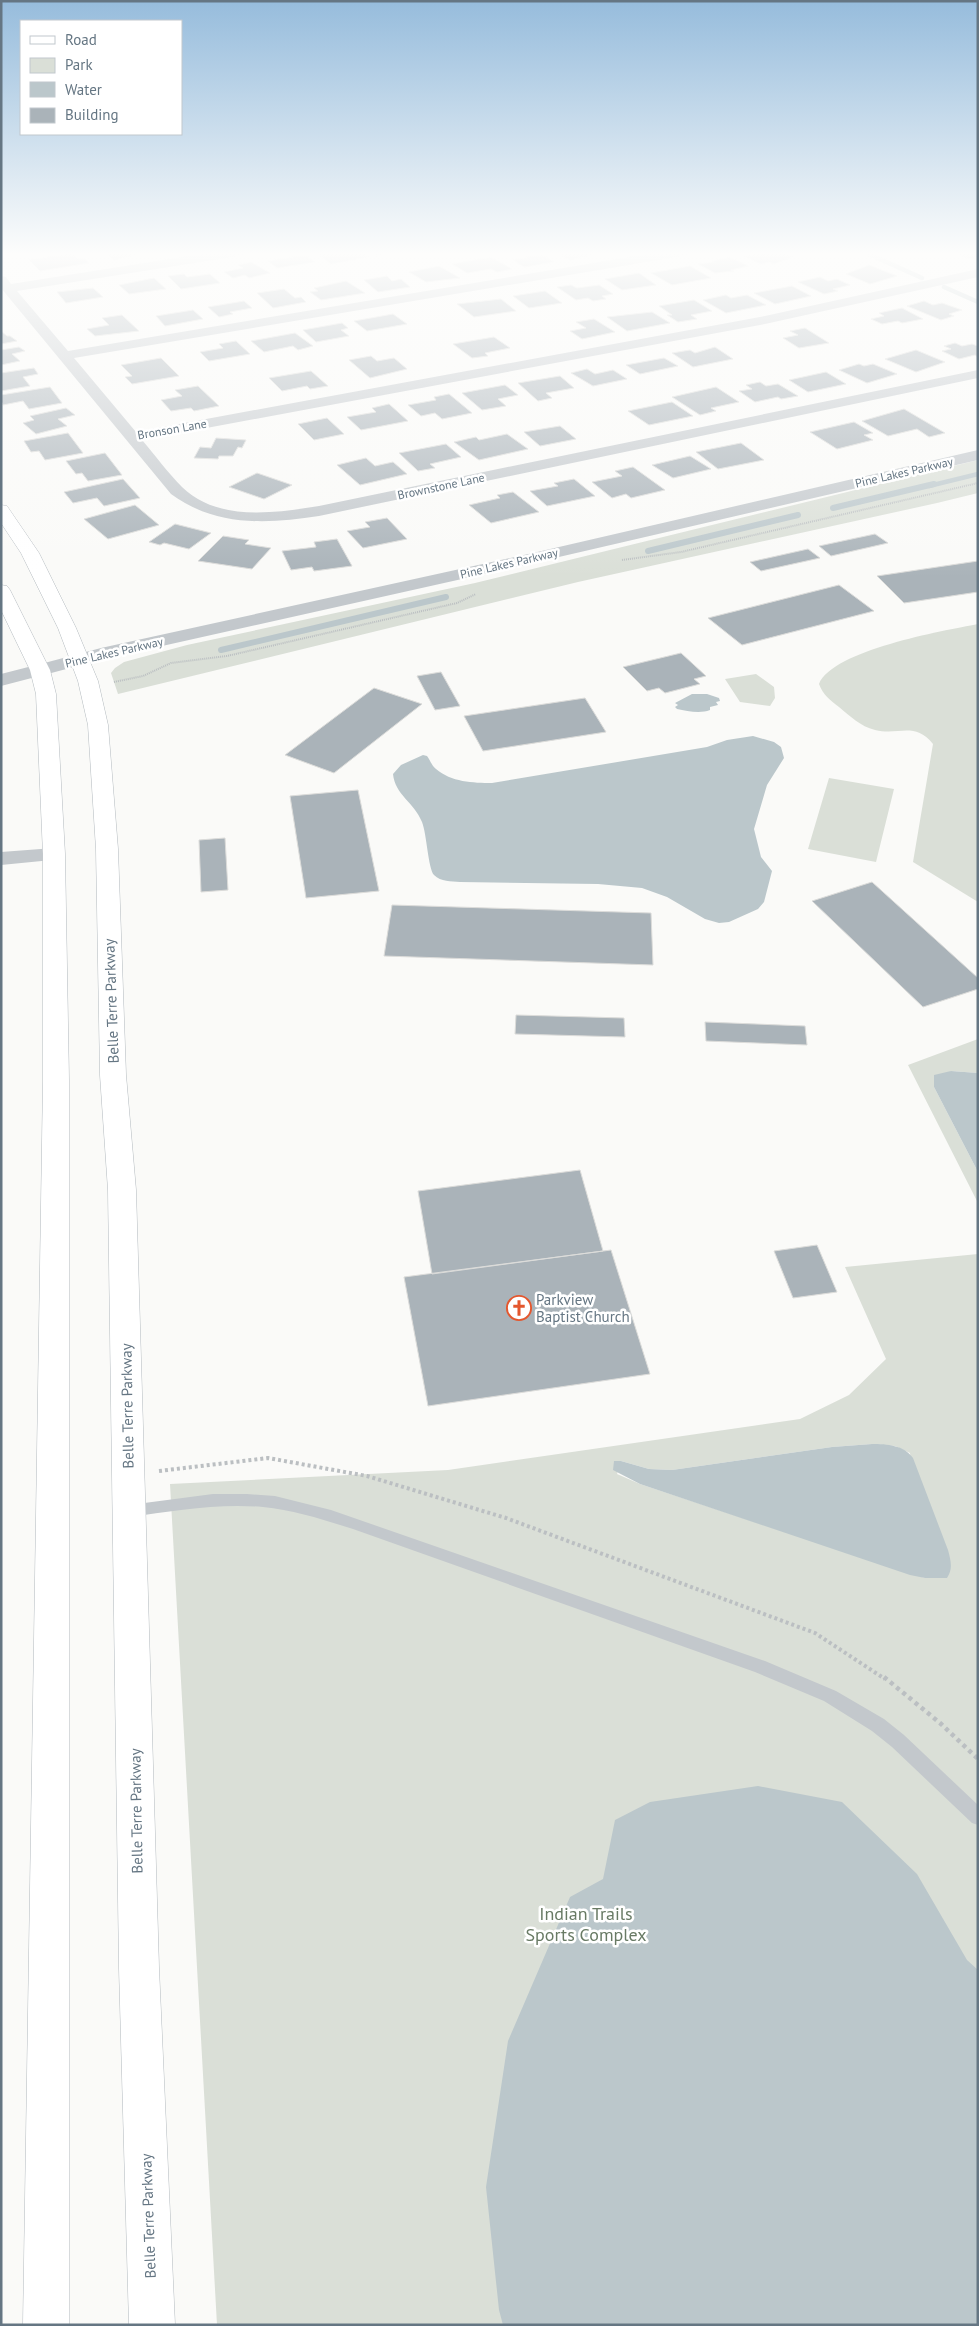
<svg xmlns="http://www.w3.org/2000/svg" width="979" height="2326" viewBox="0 0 979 2326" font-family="'PT Sans',sans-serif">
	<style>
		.green { fill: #dadfd7; fill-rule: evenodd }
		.water { fill: #bbc7cb }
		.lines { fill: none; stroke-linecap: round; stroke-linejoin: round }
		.stream-far1 { stroke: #bbc7cb; stroke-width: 4.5 }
		.stream { stroke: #bbc7cb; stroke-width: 6 }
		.building { fill: #aab3b9; stroke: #dcdcda }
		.secondary-casing { stroke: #b3babf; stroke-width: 1 }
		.path-far2 { stroke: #bbbfc2; stroke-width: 2; stroke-dasharray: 1 1; stroke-linecap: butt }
		.path-far1 { stroke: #bbbfc2; stroke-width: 4; stroke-dasharray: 3 3; stroke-linecap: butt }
		.path { stroke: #bbbfc2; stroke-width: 4.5; stroke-dasharray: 4 4; stroke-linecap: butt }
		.service { fill: #c3c8cc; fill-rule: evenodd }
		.minor { fill: #c3c8cc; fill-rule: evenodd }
		.tertiary { fill: #c3c8cc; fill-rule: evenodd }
		.secondary { fill: #fff; fill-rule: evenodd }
		.labels { text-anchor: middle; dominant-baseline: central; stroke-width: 5; stroke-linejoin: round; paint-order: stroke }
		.far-street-label { font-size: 12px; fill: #657683; stroke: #fff }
		.street-label { font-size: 15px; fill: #657683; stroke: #fff }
		.poi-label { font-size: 15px; fill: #657683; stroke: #fff; text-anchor: start }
		.near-park-label { font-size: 18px; fill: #687a64; stroke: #fff }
	</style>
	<rect width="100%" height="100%" fill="#fafaf8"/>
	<path class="green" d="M978 460V493L937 503 578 582 118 694 111 673 115 668 124 662 187 645 475 583Z
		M978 624V902L913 862 933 744C914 721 899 736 875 730 860 726 851 717 839 707 830 700 823 695 819 684 833 650 942 631 978 624Z
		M756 674 774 687 775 698 770 706 740 702 725 679Z
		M829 778 894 789 876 862 808 849Z
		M978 1039V1073L951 1071 934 1087 978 1172V1203L908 1065Z
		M978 1254V2325H217L170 1484 448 1470 800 1419 849 1395 886 1359 845 1267ZM872 1444 895 1446 910 1453 925 1578 640 1484 617 1474 621 1461 649 1469 672 1470 832 1447Z"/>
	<path class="water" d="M692 694H707L719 698 720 701 716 702 718 705 710 707V710C700 714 687 711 677 709L675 707 678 705 675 703Z
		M753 736 774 742 781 747 784 758 767 785 754 829 761 857 772 871 764 902 758 909 729 922 719 923 705 919 667 897 642 888 598 884 460 882C451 881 441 882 434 875 428 868 427 835 422 822 414 802 395 795 393 774L401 765 423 755 427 756C430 760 432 766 436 769 451 782 473 783 492 783L707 747 727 740Z
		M951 1071 978 1073V1172L934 1087V1075Z
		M872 1444C887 1444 904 1445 913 1458L948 1550C951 1561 953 1569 947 1578H925L910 1575 640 1484 613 1470 614 1461H621L649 1469 672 1470 832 1447Z
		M758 1786 842 1802 917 1874 967 1960 978 1970V2325H503L499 2310 486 2187 508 2041 570 1897 603 1879 615 1820 650 1802Z"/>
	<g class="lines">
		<path class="stream-far1" d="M862 251 922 278
			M944 287 978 302
			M929 486 978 474"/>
		<path class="stream" d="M833 508 934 484
			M648 551 798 515
			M221 650 446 597"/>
	</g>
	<path class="building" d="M114 251H150L114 260 105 253Z
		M335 251H360L369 257 331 264 318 254Z
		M370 251H406L376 256Z
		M596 251 599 253 570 260 554 252Z
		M763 251H780L793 257 774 264 769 262 761 264 743 256Z
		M978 251V257L970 259 952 252Z
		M72 253 78 259 84 258 89 263 40 271 29 260Z
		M542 254 554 262 524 267 513 260Z
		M306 255 315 262 277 268 268 261Z
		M491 257 512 269 497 272 491 269 467 273 452 264Z
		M730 257 748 266 731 270 734 271 715 273 698 264 714 262 712 261Z
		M251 262 270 273 249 278 245 275 233 278 224 272 243 268 238 265Z
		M869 265 897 276 870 284 846 274Z
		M439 266 460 278 426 282 409 272Z
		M690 266 711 278 672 285 651 273Z
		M639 273 656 285 622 290 605 279Z
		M184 274 187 277 210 274 220 283 181 289 168 276Z
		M387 276 392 281 401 279 410 287 378 292 364 280Z
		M820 277 828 281 837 279 850 285 833 289 838 291 824 294 798 282Z
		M154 278 166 289 129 294 119 285Z
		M346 281 365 293 321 300 310 292 318 291 314 288Z
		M571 285 577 288 599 285 613 294 602 296 606 299 593 301 588 298 576 300 557 287Z
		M792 286 811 296 775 304 754 293Z
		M93 288 103 297 66 303 57 292Z
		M284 289 295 298 301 297 306 302 273 308 257 293Z
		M545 291 562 303 529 308 513 296Z
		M726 295 731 298 747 295 766 305 726 313 703 300Z
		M501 299 516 311 474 317 457 304Z
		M694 300 712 311 691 315 697 319 678 322 667 315H672L659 306Z
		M244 301 252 308 230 312 233 314 219 317 208 307Z
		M924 301 933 305 942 303 962 310 949 314 954 316 941 320 907 306Z
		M902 308 923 319 902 323 898 321 882 324 871 319 884 316 879 313Z
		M193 310 203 319 165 326 156 316Z
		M652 312 670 323 627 331 607 317Z
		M393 314 407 324 367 331 354 321Z
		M122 315 139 331 95 336 87 329 109 325 102 318Z
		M594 319 615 332 582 339 570 331 586 328 576 322Z
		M342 323 348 328 341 330 349 336 316 342 303 330Z
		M805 328 829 343 799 348 783 338 798 335 790 331Z
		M1 331 7 336H10L17 341 1 344Z
		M295 333 313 346 298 350 293 346 264 352 251 341Z
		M494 337 510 348 485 353 488 356 472 358 453 344Z
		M236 341 250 354 209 361 200 352 223 348 219 344Z
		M955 343 962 346 972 344 978 346V357L975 355 959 359 942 351 951 349 944 346Z
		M19 347 25 351 12 354 20 361 1 365V350Z
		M715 347 733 359 693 367 672 353 690 350 695 353Z
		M916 350 945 362 916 372 885 359Z
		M371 356 377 361 394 358 407 369 370 378 349 360Z
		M161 358 179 376 132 384 125 377 132 376 121 365Z
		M664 358 678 366 640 374 626 365Z
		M859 364 864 366 873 364 897 374 867 383 839 370Z
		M34 368 38 374 23 377 30 386 1 391V373Z
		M587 369 595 374 613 370 627 379 593 386 571 373Z
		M311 371 328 386 310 389 307 386 282 391 269 378Z
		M826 372 846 384 808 392 789 380Z
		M560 376 574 388 546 393 552 398 538 401 518 383Z
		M760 382 766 386 778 384 798 396 781 399 778 397 755 402 739 391 752 389 746 385Z
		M505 385 518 395 498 399 506 406 482 410 462 393Z
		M198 386 219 406 194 411 191 408 171 411 161 400 182 396 175 390Z
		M50 387 62 403 29 409 23 401 3 405 1 401V395Z
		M716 387 739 402 711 408 716 411 700 415 672 397Z
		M449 394 472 413 442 419 435 413 421 416 408 405 436 400 434 397Z
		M672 402 693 416 649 425 628 411Z
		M389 404 408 421 361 430 347 417 376 412 372 408Z
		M66 408 75 415 58 419 67 426 36 434 23 423 34 420 30 416Z
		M904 409 945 433 929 437 917 429 888 436 862 421Z
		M327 418 344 434 314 440 298 424Z
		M854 422 873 433 864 435 873 440 837 449 810 432Z
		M560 426 576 439 540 446 524 432Z
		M68 433 83 453 45 460 39 451 31 452 24 441Z
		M507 434 528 449 479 460 454 442 476 437 479 440Z
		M216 438 246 440 242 448 238 447 233 456H219L218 459 194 458 200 447 211 448Z
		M741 443 764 460 718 469 696 452Z
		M446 444 461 457 430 464 435 468 418 471 399 453Z
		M105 453 122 475 88 481 82 473 76 474 66 461Z
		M690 456 711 469 673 478 652 465Z
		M366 458 375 466 393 462 407 474 360 485 337 465Z
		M633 467 665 490 631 498 626 494 612 498 592 482 622 476 615 471Z
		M257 473 292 485 264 499 229 487Z
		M123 479 140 498 104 506 97 498 73 503 64 492Z
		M574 479 595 496 547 506 530 491 558 486 554 483Z
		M513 492 539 512 491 523 469 505 500 498 497 495Z
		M135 505 159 525 108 539 84 519Z
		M387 518 407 539 363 548 347 531 370 527 365 522Z
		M175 524 211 533 189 549 164 543 160 545 149 542Z
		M875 534 888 543 831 556 819 546Z
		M223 536 249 540 245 544 271 548 252 569 198 561Z
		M337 539 352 566 314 571 312 567 291 570 282 551 316 547 314 542Z
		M808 549 820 558 761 571 750 562Z
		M978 561V592L904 603 877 576Z
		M839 585 874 611 742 645 708 618Z
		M681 653 706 676 694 679 700 684 665 693 659 688 647 691 623 667Z
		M441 672 460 706 435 710 417 676Z
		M374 688 422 704 334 773 285 755Z
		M585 698 606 732 483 751 464 716Z
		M358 790 379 891 306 898 290 796Z
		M225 838 228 890 201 892 199 840Z
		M872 882 978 978V989L923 1007 812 901Z
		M392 905 651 913 653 965 384 956Z
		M516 1015 624 1018 625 1037 515 1034Z
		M705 1022 805 1026 807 1045 706 1041Z
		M580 1170 603 1251 432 1274 418 1191Z
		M817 1245 837 1292 793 1298 774 1251Z
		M611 1250 650 1374 428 1406 404 1277Z"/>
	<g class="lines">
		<defs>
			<path id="secondary" d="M1 505 7 506 39 553 76 628 98 681 108 725 118 849 126 1075 136 1190 159 1968 175 2325H129L119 1968 108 1190 100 1075 96 849 88 725 78 681 58 628 21 553 1 523Z
				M1 585 7 586 10 590 50 670 56 694 65 854 69 1081V2325H23L43 1081V854L36 694 30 670 1 610Z"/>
		</defs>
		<use href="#secondary" class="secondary-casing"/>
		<path class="path-far2" d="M622 560 681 552 978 483
			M114 682 143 676 171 663 227 656 457 603 476 594"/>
		<path class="path-far1" d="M159 1471 268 1458 367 1476 506 1518 815 1633 885 1679"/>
		<path class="path" d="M884 1677 940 1723 978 1759"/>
		<path class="service" d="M213 1494H247L275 1496 331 1510 765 1661 836 1691 884 1719 904 1735 978 1805V1825L972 1823 892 1747 872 1731 824 1701 755 1672 353 1529C324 1520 294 1510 263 1507 218 1503 173 1511 129 1517L124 1516 121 1511 124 1506 129 1505Z"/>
		<path class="minor" d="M220 251H251L245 255 17 291 68 351 665 251H694L688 255 74 358 136 432 765 316 978 269V277L765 324 142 440C155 455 168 473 182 487 218 522 275 513 319 506L978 370V378L319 516C267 524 216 527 171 494L1 288V276L6 277 11 284Z
			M40 664 47 666 49 670 47 674 1 686V674Z
			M54 848 62 849 65 854 62 859 1 865V852Z"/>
		<path class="tertiary" d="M978 450V460L533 563 104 659 40 676 33 674 30 670 33 666 101 648 533 553Z"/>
		<use href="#secondary" class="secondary"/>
	</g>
	<linearGradient id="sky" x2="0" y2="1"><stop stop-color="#96bcdc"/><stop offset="0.44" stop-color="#fdfdfc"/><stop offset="1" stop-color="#fdfdfc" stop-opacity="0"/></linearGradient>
	<rect width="979" height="577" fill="url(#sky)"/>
	<defs>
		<symbol id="church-ring" viewBox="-11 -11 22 22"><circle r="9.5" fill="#fff" stroke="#e4572e" stroke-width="1.5"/><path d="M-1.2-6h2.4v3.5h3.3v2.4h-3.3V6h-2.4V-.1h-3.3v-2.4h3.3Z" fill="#e4572e"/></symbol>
	</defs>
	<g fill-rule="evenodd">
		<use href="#church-ring" x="505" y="1294" width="28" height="28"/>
	</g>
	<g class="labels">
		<g class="far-street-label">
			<text transform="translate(172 429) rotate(-10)">Bronson Lane</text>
			<text transform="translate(904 472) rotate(-13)">Pine Lakes Parkway</text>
			<text transform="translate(441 486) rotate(-12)">Brownstone Lane</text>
			<text transform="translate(509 563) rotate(-13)">Pine Lakes Parkway</text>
			<text transform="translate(114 652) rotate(-13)">Pine Lakes Parkway</text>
		</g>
		<g class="street-label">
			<text transform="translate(111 1001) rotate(-92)">Belle Terre Parkway</text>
			<text transform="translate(127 1406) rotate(-91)">Belle Terre Parkway</text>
			<text transform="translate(136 1811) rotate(-91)">Belle Terre Parkway</text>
			<text transform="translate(148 2216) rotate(-92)">Belle Terre Parkway</text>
		</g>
		<g class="poi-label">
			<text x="536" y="1299">Parkview<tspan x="536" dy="17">Baptist Church</tspan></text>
		</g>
		<g class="near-park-label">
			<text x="586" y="1913">Indian Trails<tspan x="586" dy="21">Sports Complex</tspan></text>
		</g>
	</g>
	<rect width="979" height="2326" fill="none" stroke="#657683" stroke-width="5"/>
	<rect x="20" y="20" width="162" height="115" fill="#ffffff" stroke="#c1c8cd"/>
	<rect x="30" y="36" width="25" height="8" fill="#ffffff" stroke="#c1c8cd"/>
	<text x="65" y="45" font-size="15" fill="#657683">Road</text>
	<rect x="30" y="58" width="25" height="15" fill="#dadfd7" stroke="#c1c8cd"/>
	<text x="65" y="70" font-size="15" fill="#657683">Park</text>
	<rect x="30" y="82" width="25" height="15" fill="#bbc7cb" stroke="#c1c8cd"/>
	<text x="65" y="95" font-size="15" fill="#657683">Water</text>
	<rect x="30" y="108" width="25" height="15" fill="#aab3b9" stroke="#c1c8cd"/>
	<text x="65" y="120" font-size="15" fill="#657683">Building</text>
</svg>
